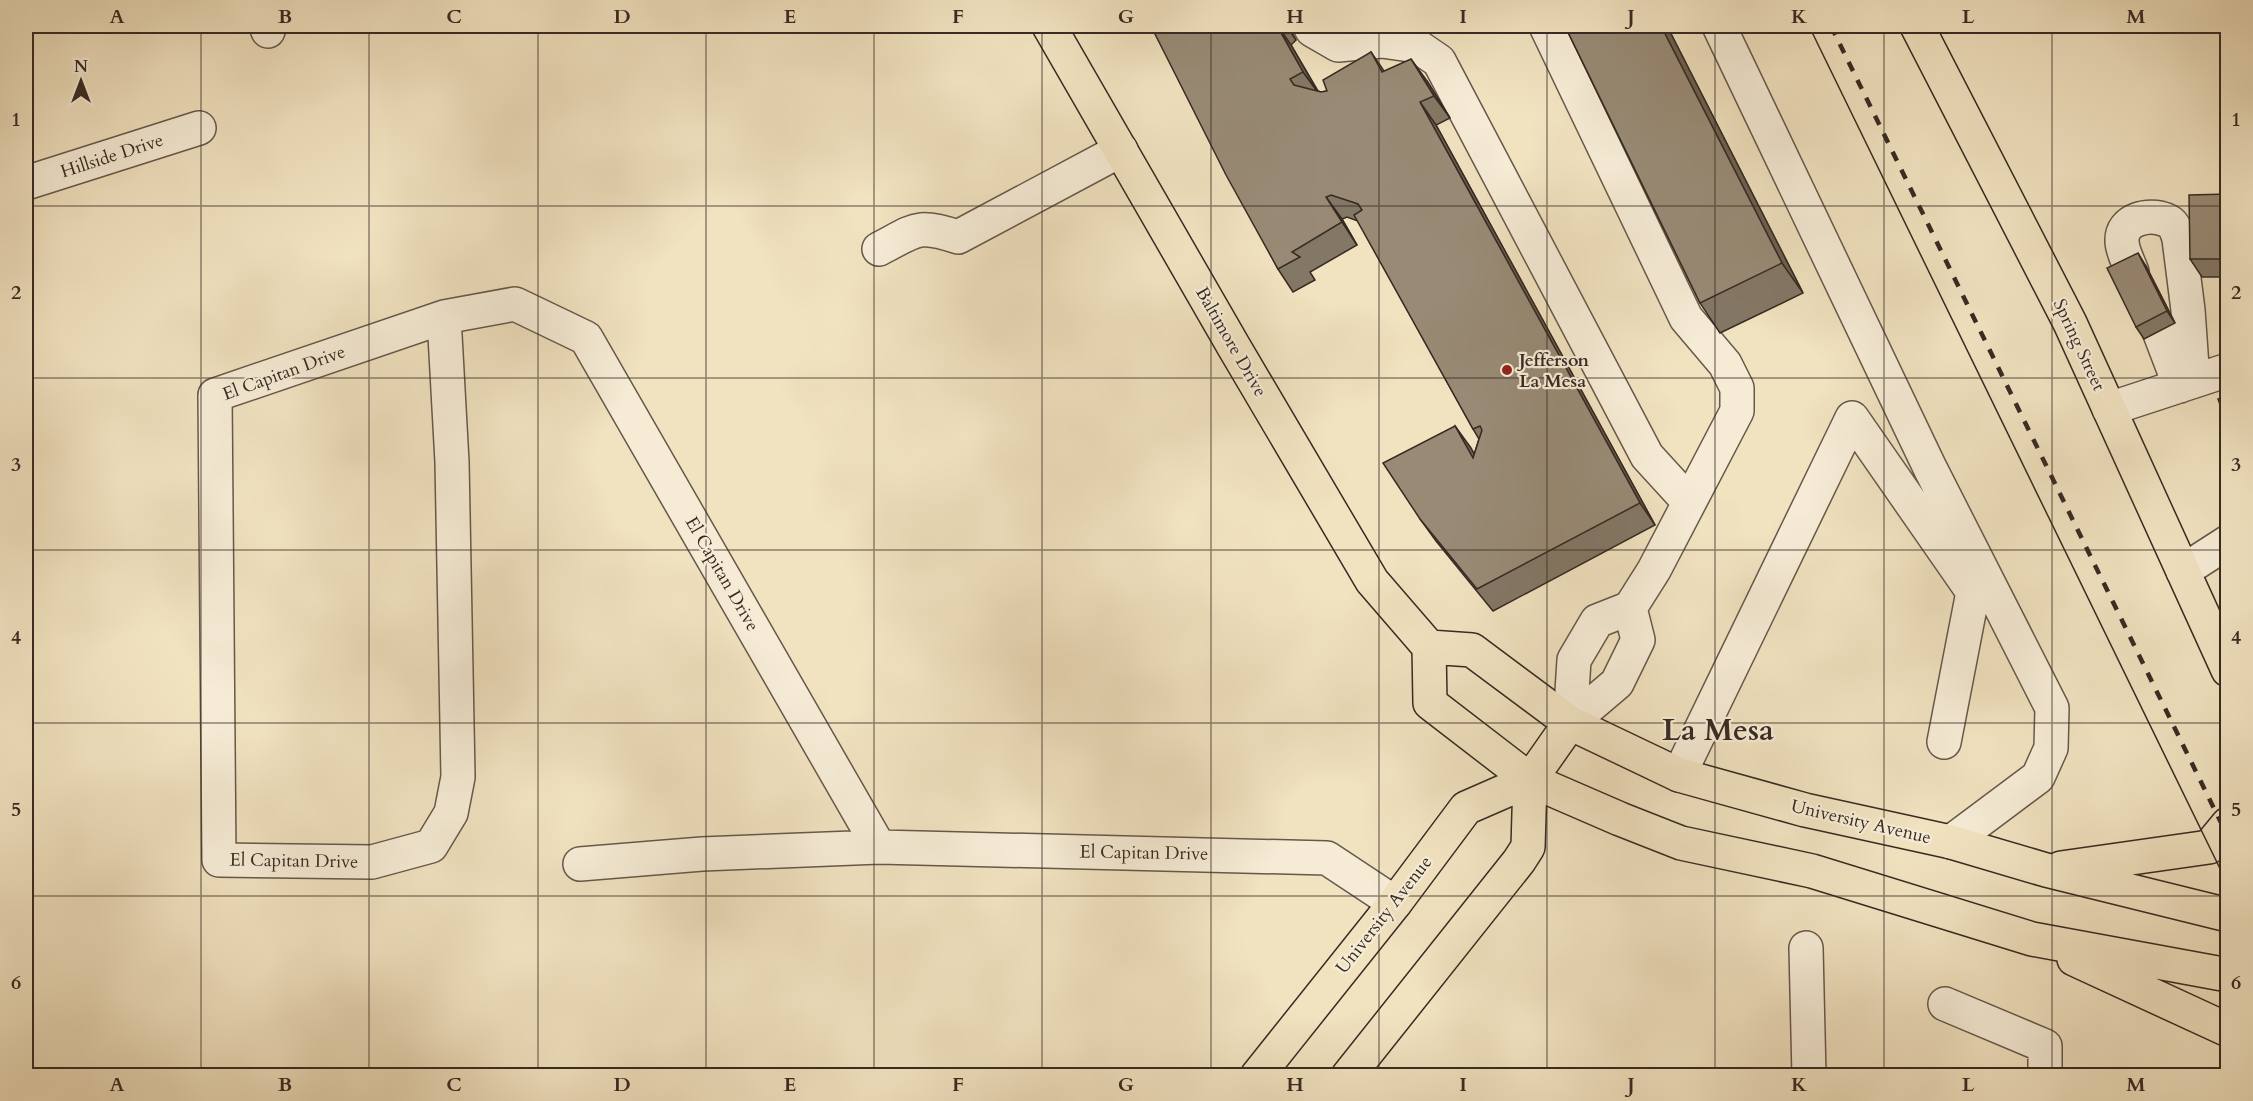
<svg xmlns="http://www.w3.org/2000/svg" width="2253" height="1101" viewBox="0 0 2253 1101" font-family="Cardo,serif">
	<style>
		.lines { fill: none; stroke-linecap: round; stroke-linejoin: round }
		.minor-casing { stroke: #66584a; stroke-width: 36 }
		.major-casing { stroke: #372a23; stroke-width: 36 }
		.minor { stroke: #f6ecd6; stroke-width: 33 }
		.major { stroke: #f1e2c0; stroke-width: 33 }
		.tram { stroke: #372a23; stroke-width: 1.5 }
		.rail { stroke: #372a23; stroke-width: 4.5; stroke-dasharray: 10 10; stroke-linecap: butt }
		.wall { fill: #837765; stroke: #372a23; stroke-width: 1.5 }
		.shaded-wall { fill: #6a6152; stroke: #372a23; stroke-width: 1.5 }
		.building { fill: #988a75; stroke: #372a23; stroke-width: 1.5 }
		.grid { fill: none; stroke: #372a23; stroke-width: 1.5; stroke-opacity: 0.55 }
		.poi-dot { fill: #8f2418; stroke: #f6ecd6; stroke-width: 2 }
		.labels { text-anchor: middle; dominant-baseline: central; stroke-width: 4.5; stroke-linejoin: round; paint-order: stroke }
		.street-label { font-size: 18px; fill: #372a23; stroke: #f6ecd6 }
		.poi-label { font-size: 18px; font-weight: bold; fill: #372a23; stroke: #f6ecd6; text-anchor: start }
		.town-label { font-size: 30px; font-weight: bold; fill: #372a23; stroke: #f6ecd6 }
		.neatline { fill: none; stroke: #372a23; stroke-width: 2 }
		.grid-label { font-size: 20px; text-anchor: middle; font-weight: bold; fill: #372a23 }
	</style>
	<rect width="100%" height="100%" fill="#f1e2c0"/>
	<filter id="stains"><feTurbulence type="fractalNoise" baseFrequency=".00333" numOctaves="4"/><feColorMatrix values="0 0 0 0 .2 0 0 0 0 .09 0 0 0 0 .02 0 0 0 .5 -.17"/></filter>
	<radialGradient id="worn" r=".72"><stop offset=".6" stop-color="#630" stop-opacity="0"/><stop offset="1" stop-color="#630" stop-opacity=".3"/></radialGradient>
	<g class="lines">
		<defs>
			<path id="minor" d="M266 26 268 31
				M1310 26 1312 30 1338 45 1382 41 1417 46 1439 61 1647 456 1689 502
				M1546 26 1686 318 1725 364 1737 388V411L1654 570 1630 608
				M1719 26 1930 468 2052 708 2051 748 2038 777 1951 842
				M26 183 199 128
				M879 249C916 230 917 223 958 237L1121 150
				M2132 272C2129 263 2122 251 2122 241 2121 219 2149 213 2166 220 2174 223 2177 231 2179 239L2188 310 2193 381
				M444 317 452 462 458 777 451 813 431 846 372 862 219 860 215 395 444 317 515 304 586 338 879 847
				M2159 331 2180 386
				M2109 409 2228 370
				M2183 571 2228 542
				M1630 608 1638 640 1617 683 1570 723 1574 660 1597 621Z
				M1679 775 1852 418 1973 592 1944 742
				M580 864 702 854 879 847 1327 858 1395 903
				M1806 948 1809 1076
				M1945 1004 2045 1046V1076"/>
			<path id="major" d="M1049 26 1234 347 1372 581 1429 647 1430 703 1530 780 1620 819 1681 843 1812 871 2032 939 2228 975
				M1917 26 2070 323 2228 670
				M1429 647 1472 650 1570 723 1679 775 1805 810 1951 842 2046 870 2228 915
				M2061 868 2209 847 2228 824
				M2074 959 2228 1030
				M1257 1076 1395 903 1466 808 1530 780 1570 723
				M1348 1076 1519 861 1528 847 1530 780"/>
		</defs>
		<use href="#minor" class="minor-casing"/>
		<use href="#major" class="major-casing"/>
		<use href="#minor" class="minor"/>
		<use href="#major" class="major"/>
		<path class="tram" d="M1809 26 2228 885"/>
		<path class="rail" d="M1831 26 2228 837"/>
	</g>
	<path class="wall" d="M1151 26H1288L1296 40 1291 45 1318 91 1321 92 1327 91 1371 52 1384 71 1427 81 1450 118 1436 125 1655 525 1493 611 1436 541 1420 519 1455 426 1474 455 1479 439 1473 429 1358 221 1347 217 1342 219 1357 245 1310 272 1315 280 1293 292 1278 269Z
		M1565 26H1667L1803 293 1720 333 1700 303Z
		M2228 194V277H2202L2190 259Z
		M2146 266 2175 323 2144 339 2136 327Z"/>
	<path class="shaded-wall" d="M1278 26 1291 45 1319 94 1303 72Z
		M1286 26H1288L1296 40Z
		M1661 26H1667L1803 293 1782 263Z
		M1411 59 1427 81 1450 118 1434 96Z
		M1420 102 1436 125 1655 525 1640 503Z
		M1326 197 1342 219 1357 245 1342 222Z
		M2138 253 2146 266 2175 323 2167 311Z
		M1455 426 1471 448 1489 481 1473 458Z"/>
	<path class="building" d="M1151 26H1277L1303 72 1290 79 1294 85 1321 92 1327 91 1323 80 1371 52 1382 72 1411 59 1434 96 1420 102 1640 503 1477 589 1420 519 1383 463 1455 426 1473 458 1482 430 1480 426 1473 429 1354 215 1362 210 1358 204 1331 195 1326 197 1342 222 1292 252 1300 257 1278 269 1226 175Z
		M1565 26H1661L1782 263 1700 303Z
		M2228 194V259H2190L2189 195Z
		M2138 253 2167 311 2136 327 2107 268Z
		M2228 396V427L2218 399Z"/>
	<path class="grid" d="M201 26V1076M369 26V1076M538 26V1076M706 26V1076M874 26V1076M1042 26V1076M1211 26V1076M1379 26V1076M1547 26V1076M1715 26V1076M1884 26V1076M2052 26V1076M26 206H2228M26 378H2228M26 550H2228M26 723H2228M26 896H2228"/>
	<circle class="poi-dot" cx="1507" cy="370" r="6"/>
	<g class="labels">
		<g class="street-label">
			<text transform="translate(112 156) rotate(-18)">Hillside Drive</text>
			<text transform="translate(1231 342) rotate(60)">Baltimore Drive</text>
			<text transform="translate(2079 345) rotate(65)">Spring Street</text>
			<text transform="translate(284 373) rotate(-20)">El Capitan Drive</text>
			<text transform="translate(722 574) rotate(60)">El Capitan Drive</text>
			<text transform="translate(1861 822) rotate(13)">University Avenue</text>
			<text transform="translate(1144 853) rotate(1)">El Capitan Drive</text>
			<text transform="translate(294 861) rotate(1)">El Capitan Drive</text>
			<text transform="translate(1384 915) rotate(-52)">University Avenue</text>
		</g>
		<g class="poi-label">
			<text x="1519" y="360">Jefferson<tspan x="1519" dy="21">La Mesa</tspan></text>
		</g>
		<g class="town-label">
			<text x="1718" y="730">La Mesa</text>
		</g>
	</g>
	<rect width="2253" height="1101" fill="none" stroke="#f1e2c0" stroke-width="66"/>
	<g transform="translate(81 81)" stroke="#f6ecd6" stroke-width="4.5" paint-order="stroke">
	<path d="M0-4.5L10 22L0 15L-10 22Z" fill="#372a23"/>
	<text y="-9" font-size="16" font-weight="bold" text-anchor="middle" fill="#372a23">N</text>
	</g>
	<rect x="33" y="33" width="2187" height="1035" class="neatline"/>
	<g class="grid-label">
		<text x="117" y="23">A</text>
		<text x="285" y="23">B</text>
		<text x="454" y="23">C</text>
		<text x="622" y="23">D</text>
		<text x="790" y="23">E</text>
		<text x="958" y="23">F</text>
		<text x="1126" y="23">G</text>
		<text x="1295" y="23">H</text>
		<text x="1463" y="23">I</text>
		<text x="1631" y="23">J</text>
		<text x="1799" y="23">K</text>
		<text x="1968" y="23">L</text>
		<text x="2136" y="23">M</text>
		<text x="16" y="126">1</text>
		<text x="2236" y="126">1</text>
		<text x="16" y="299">2</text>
		<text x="2236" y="299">2</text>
		<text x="16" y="471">3</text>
		<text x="2236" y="471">3</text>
		<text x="16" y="644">4</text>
		<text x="2236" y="644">4</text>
		<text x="16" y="816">5</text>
		<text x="2236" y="816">5</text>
		<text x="16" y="989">6</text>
		<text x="2236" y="989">6</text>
		<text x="117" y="1091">A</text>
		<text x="285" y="1091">B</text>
		<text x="454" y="1091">C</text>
		<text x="622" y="1091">D</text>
		<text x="790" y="1091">E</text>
		<text x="958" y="1091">F</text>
		<text x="1126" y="1091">G</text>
		<text x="1295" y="1091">H</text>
		<text x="1463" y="1091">I</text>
		<text x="1631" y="1091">J</text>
		<text x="1799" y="1091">K</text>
		<text x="1968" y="1091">L</text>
		<text x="2136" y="1091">M</text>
	</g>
	<rect width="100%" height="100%" filter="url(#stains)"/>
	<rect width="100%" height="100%" fill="url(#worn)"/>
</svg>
